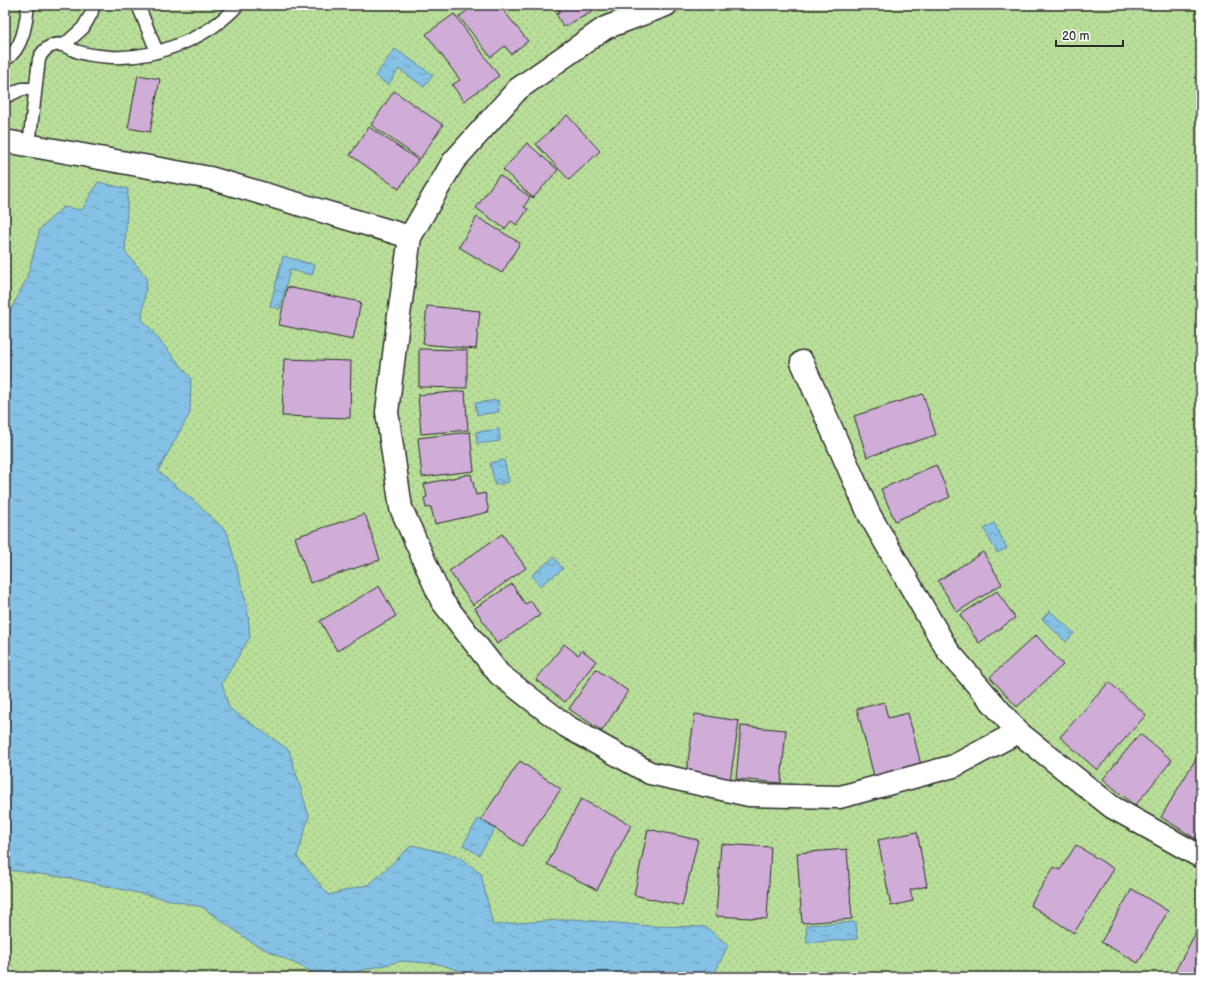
<svg xmlns="http://www.w3.org/2000/svg" width="1206" height="982" viewBox="0 0 1206 982" font-family="'Balsamiq Sans',sans-serif">
	<style>
		.grass { fill: url(#grass-dots); stroke: #728462 }
		.water { fill: url(#water-ripples); stroke: #61859b }
		.building { fill: #cfadd7; stroke: #2b2b2b }
		.lines { fill: none; stroke-linecap: round; stroke-linejoin: round }
		.service-casing { stroke: #2b2b2b; stroke-width: 15 }
		.minor-casing { stroke: #2b2b2b; stroke-width: 25 }
		.service { stroke: #fff; stroke-width: 12 }
		.minor { stroke: #fff; stroke-width: 22 }
	</style>
	<defs>
		<pattern id="grass-dots" width="8" height="8" patternUnits="userSpaceOnUse"><rect width="8" height="8" fill="#b8de99"/><path d="M2 2h.1M6 6h.1" fill="none" stroke="#9ebf84" stroke-width="1.8" stroke-linecap="round"/></pattern>
		<pattern id="water-ripples" width="26" height="14" patternUnits="userSpaceOnUse"><rect width="26" height="14" fill="#85c1e5"/><path d="M2 4q2-2 4 0t4 0M15 11q2-2 4 0t4 0" fill="none" stroke="#6d9dba"/></pattern>
	</defs>
	<rect width="100%" height="100%" fill="#fff"/>
	<filter id="ink" filterUnits="userSpaceOnUse"><feTurbulence type="fractalNoise" baseFrequency=".025" numOctaves="2"/><feDisplacementMap in="SourceGraphic" scale="8" xChannelSelector="R" yChannelSelector="G"/><feConvolveMatrix kernelMatrix="1 2 1 2 8 2 1 2 1" color-interpolation-filters="sRGB"/></filter>
	<g filter="url(#ink)">
		<path class="grass" d="M5 5H1201V977H5Z"/>
		<path class="water" d="M395 49 433 75 424 87 399 69 388 85 375 76Z
			M98 182 128 189 125 251 147 278 142 319 191 378 190 413 158 471 193 500 227 532 247 606 250 637 222 683 229 708 289 750 309 816 297 857 329 895 370 884 412 845 458 856 481 874 493 925 572 919 650 926 706 927 728 945 713 977H479L439 964 402 961 333 977H323L254 944 202 907 70 878 8 870 5 868V321L27 278 40 229 63 207 82 210Z
			M283 256 315 265 312 275 290 270 280 309 270 306Z
			M498 400 499 412 477 415 475 403Z
			M499 429 500 441 477 444 476 432Z
			M504 460 509 482 495 485 490 463Z
			M994 523 1007 548 997 553 984 529Z
			M554 557 563 569 540 586 532 575Z
			M1050 611 1074 633 1066 642 1042 619Z
			M478 819 495 829 479 855 463 845Z
			M856 922 857 939 807 943 806 925Z"/>
		<path class="building" d="M474 5H499L528 41 511 54 505 46 491 57 459 17Z
			M556 5H601L602 7 563 27 556 13 560 12Z
			M454 14 499 76 464 101 452 85 460 80 426 34Z
			M138 75 160 79 150 132 128 128Z
			M394 91 443 125 420 159 371 125Z
			M567 115 600 151 569 180 536 144Z
			M369 127 418 160 399 189 350 155Z
			M527 143 558 170 533 198 503 170Z
			M499 175 530 197 524 207 528 209 517 225 511 221 505 229 476 208Z
			M477 217 520 243 502 273 459 247Z
			M287 287 361 302 353 340 279 325Z
			M427 306 480 311 476 349 423 344Z
			M419 349 467 350V388L419 387Z
			M284 359 351 361 350 418 282 416Z
			M465 391 468 430 421 434 418 395Z
			M923 394 936 435 867 457 854 416Z
			M470 432 474 471 422 477 418 438Z
			M936 465 950 497 895 521 881 489Z
			M471 474 476 495 485 493 489 512 435 524 431 507 426 508 424 498 427 497 424 484Z
			M365 514 380 560 310 583 295 537Z
			M502 534 526 568 473 605 449 571Z
			M983 552 1002 584 957 612 938 581Z
			M512 584 525 604 531 601 540 615 497 644 475 608Z
			M379 586 396 616 337 651 320 621Z
			M997 591 1015 618 979 643 960 615Z
			M1036 635 1063 665 1017 707 990 677Z
			M564 644 578 655 582 650 596 661 565 702 536 680Z
			M596 669 628 691 602 731 569 709Z
			M1109 682 1146 715 1097 770 1060 737Z
			M884 702 888 718 908 713 921 765 874 776 857 709Z
			M695 714 739 721 730 781 686 774Z
			M741 726 786 730 781 783 736 779Z
			M1140 734 1172 760 1135 806 1103 779Z
			M1197 757 1201 760V831L1196 839 1161 817Z
			M520 761 561 789 522 846 481 819Z
			M581 799 631 825 597 890 547 864Z
			M648 829 698 840 682 906 634 895Z
			M917 832 927 886 910 890 913 901 891 906 878 840Z
			M721 844 771 847 767 919 716 916Z
			M1076 845 1114 869 1074 933 1030 905 1054 867 1060 870Z
			M847 849 852 919 802 923 797 853Z
			M1132 889 1168 911 1138 963 1101 942Z
			M1201 923V977H1172Z"/>
		<g class="lines">
			<defs>
				<path id="service" d="M138 5 157 52
					M64 45 83 28 91 14 94 5
					M5 60C23 49 26 24 28 5
					M5 97 22 89H35
					M29 145 39 59C43 49 54 41 65 46 70 48 74 51 79 52 90 56 101 56 112 57 156 59 208 38 238 5"/>
				<path id="minor" d="M666 5 605 28 518 89 453 162 410 237 398 322 387 412 401 508 442 601 499 674 566 726 650 773 749 795 840 797 954 766 1018 732
					M5 141 210 178 410 237
					M802 362 869 514 948 651 1018 732 1112 807 1201 857"/>
			</defs>
			<use href="#service" class="service-casing"/>
			<use href="#minor" class="minor-casing"/>
			<use href="#service" class="service"/>
			<use href="#minor" class="minor"/>
		</g>
	</g>
	<rect width="1206" height="982" fill="none" stroke="#fff" stroke-width="20"/>
	<rect x="10" y="10" width="1186" height="962" fill="none" stroke="#2b2b2b" stroke-width="1.5" filter="url(#ink)"/>
	<path d="M1056 40v6h67v-6" fill="none" stroke="#2b2b2b" stroke-width="2"/>
	<text x="1062" y="40" font-size="12" fill="#2b2b2b" stroke="#ffffff" stroke-width="3" paint-order="stroke">20 m</text>
</svg>
